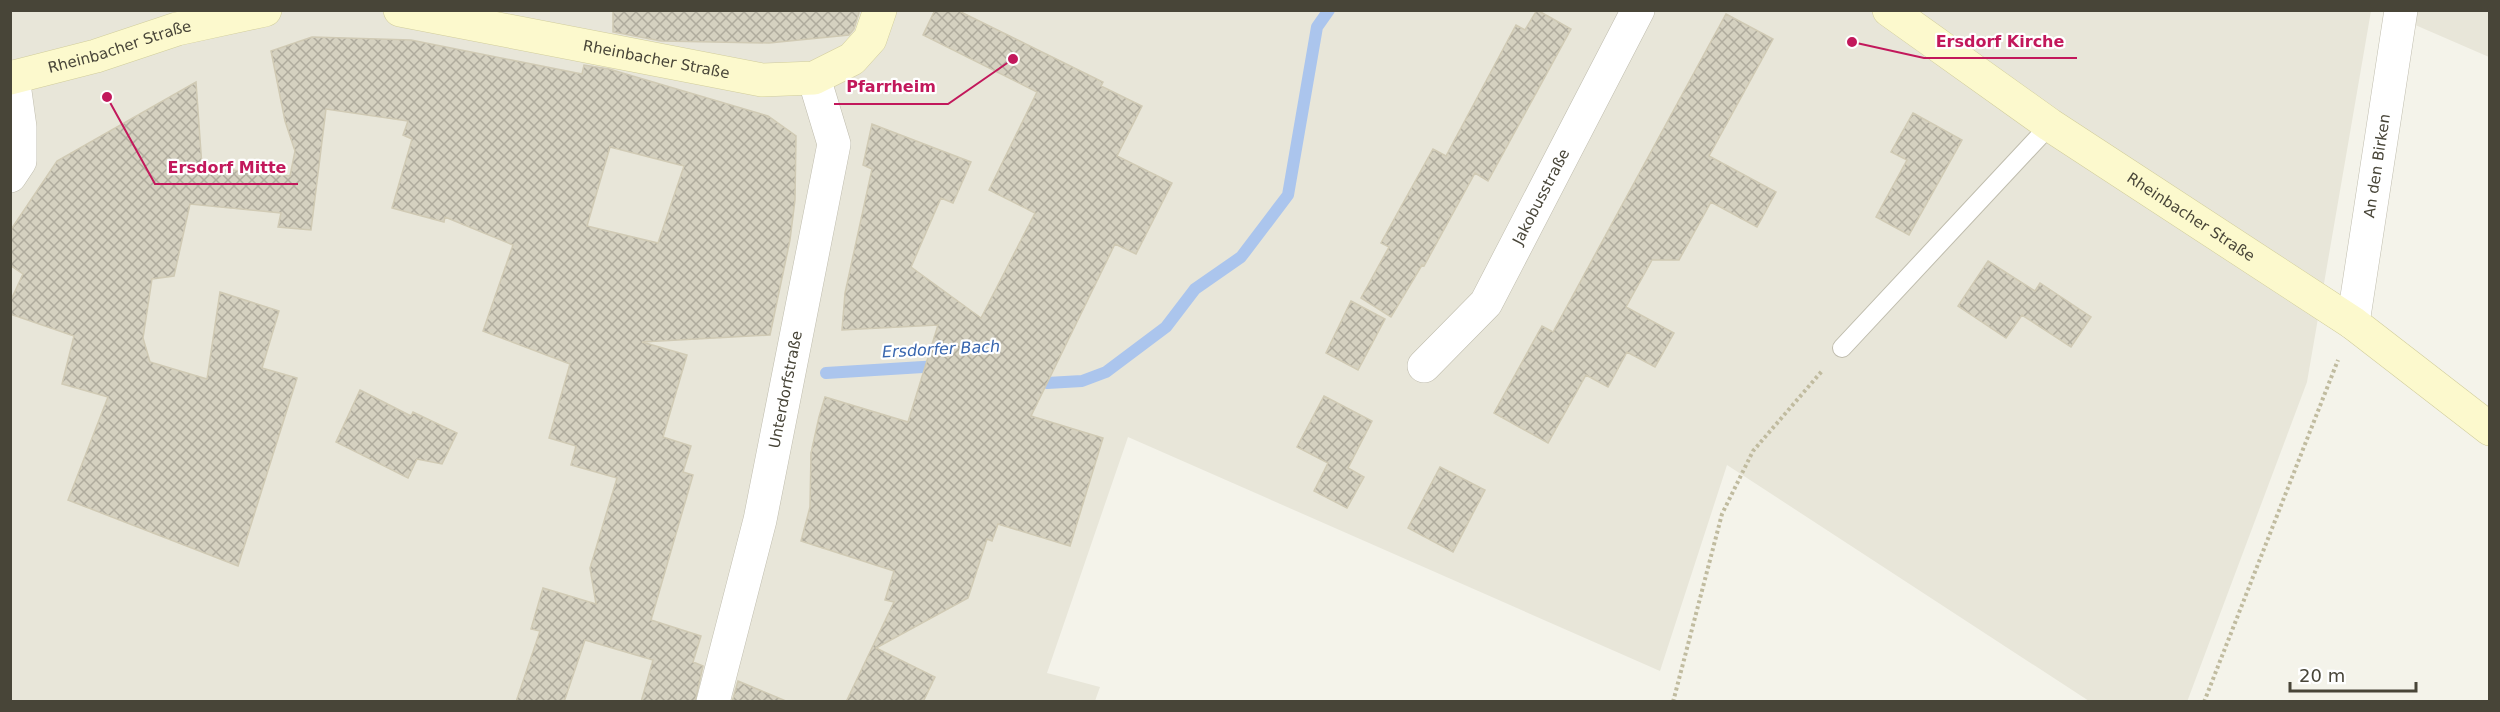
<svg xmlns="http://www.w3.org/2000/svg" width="2500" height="712" viewBox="0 0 2500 712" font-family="'DejaVu Sans',sans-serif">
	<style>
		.residential { fill: #e8e6d9 }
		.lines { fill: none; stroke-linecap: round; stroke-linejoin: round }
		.stream { stroke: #abc5ed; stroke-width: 12 }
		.building { fill: url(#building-cross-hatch); stroke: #d0cab4; stroke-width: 1.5; fill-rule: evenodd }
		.service-casing { stroke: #bfbcad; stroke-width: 20 }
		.minor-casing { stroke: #bfbcad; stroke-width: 34 }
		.secondary-casing { stroke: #d1cd9c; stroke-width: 34 }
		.path { stroke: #c0bb9f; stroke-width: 4; stroke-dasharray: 3 3; stroke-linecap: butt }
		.service { stroke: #fff; stroke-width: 18 }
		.minor { stroke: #fff; stroke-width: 33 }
		.secondary { stroke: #fcf9cd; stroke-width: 33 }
		.labels { text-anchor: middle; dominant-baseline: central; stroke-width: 4.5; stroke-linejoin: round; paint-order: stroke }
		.street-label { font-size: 15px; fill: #484538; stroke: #fff }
		.water-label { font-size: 16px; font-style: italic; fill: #3765ae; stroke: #fff }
		.leader { fill: none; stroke: #c2185b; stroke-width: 2 }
		.callout-dot { fill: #c2185b; stroke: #fff; stroke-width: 2 }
		.callout-label { font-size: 16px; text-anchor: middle; font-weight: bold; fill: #c2185b; stroke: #fff; stroke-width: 4.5; stroke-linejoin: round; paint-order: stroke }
	</style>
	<defs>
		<pattern id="building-cross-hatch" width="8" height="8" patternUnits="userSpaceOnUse" patternTransform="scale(1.5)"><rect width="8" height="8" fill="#d5d1c0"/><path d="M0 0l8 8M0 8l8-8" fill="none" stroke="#afab9d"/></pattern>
	</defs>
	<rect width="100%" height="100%" fill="#f4f3ea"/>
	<path class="residential" d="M10 11H2371L2307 382 2187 702 2089 701 1727 465 1660 671 1128 437 1047 673 1100 687 1095 701H11Z
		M2383 11H2489V57Z"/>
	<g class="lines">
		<path class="stream" d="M826 373 939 366
			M1034 374 1047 383 1082 381 1106 372 1166 327 1195 289 1241 257 1288 195 1317 27 1329 10"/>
	</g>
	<path class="building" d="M613 10H859V13L854 29 849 35 769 43 661 41 613 32Z
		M935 10H957L1103 82 1101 86 1142 106 1117 156 1172 183 1136 254 1115 244 1031 416 1103 438 1070 546 998 524 992 541 987 539 968 598 876 648 935 677 923 702H846L894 602 885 600 894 571 801 541 810 507 811 453 819 417 825 397 908 422 938 325 842 330 845 293 872 169 863 165 872 124 971 162 953 203 941 198 911 267 981 318 1035 213 989 190 1037 92 923 35Z
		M1537 10 1571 29 1488 181 1475 173 1424 266 1422 265 1391 317 1361 298 1389 247 1381 243 1433 149 1446 156 1516 25 1525 30Z
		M1726 14 1773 39 1709 156 1776 192 1757 227 1711 202 1679 260H1652L1626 307 1674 333 1655 367 1627 352 1608 387 1586 375 1548 443 1494 413 1542 326 1553 332Z
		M312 37 411 40 582 74 584 65 609 69 768 116 796 136 795 200 790 240 770 335 642 342 687 355 663 437 691 446 683 472 693 475 651 620 701 636 693 662 703 666 695 702H641L653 660 585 640 564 702H516L540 631 531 629 543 588 596 604 590 568 617 478 571 465 576 446 549 438 570 364 483 331 513 245 445 217 444 222 392 208 412 139 403 135 408 121 326 109 311 230 278 227 281 213 190 204 174 276 152 279 143 338 150 362 207 379 220 292 279 311 262 368 297 378 238 566 68 500 108 397 62 384 74 336 10 314V302L23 274 10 265V231L57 161 196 82 202 167 290 176 295 151 285 121 271 51ZM610 147 684 166 658 243 587 226Z
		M1913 113 1962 140 1909 235 1876 217 1907 160 1891 152Z
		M1988 261 2035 291 2040 283 2091 317 2071 347 2022 315 2006 338 1958 306Z
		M1351 301 1385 319 1358 370 1326 353Z
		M360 390 411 416 413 412 457 433 442 464 417 459 408 478 336 442Z
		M1324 396 1372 421 1348 468 1364 477 1347 508 1314 491 1328 463 1297 447Z
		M1440 467 1485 490 1453 552 1408 528Z
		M738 681 786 701V702H732Z"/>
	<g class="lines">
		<defs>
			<path id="service" d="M1842 348 2050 125"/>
			<g id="minor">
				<path d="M10 176 20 161V127L13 77"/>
				<path id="s1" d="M2353 323 2401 10"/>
				<path id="s2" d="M1424 366 1486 303 1638 10"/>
				<path id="s3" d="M713 702 760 520 834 144 814 78"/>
			</g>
			<g id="secondary">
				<path id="s4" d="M400 10 762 80 814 78 852 59 870 39 880 10"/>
				<path id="s5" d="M1889 10 2050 125 2353 323 2490 429"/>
				<path id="s6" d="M10 78 96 56 177 29 265 10"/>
			</g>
		</defs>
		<use href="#service" class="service-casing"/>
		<use href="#minor" class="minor-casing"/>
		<use href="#secondary" class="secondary-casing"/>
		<path class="path" d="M1673 702 1722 514 1753 451 1822 371
			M2204 702 2338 360"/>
		<use href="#service" class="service"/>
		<use href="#minor" class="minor"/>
		<use href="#secondary" class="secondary"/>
	</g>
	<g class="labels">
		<g class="street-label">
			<text stroke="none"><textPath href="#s6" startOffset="114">Rheinbacher Straße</textPath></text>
			<text stroke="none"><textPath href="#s4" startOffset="261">Rheinbacher Straße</textPath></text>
			<text stroke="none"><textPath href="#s1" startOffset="159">An den Birken</textPath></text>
			<text stroke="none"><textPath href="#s2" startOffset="208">Jakobusstraße</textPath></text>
			<text stroke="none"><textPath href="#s5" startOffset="366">Rheinbacher Straße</textPath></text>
			<text stroke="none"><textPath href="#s3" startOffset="321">Unterdorfstraße</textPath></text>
		</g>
		<g class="water-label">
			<text transform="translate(941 349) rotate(-3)">Ersdorfer Bach</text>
		</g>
	</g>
	<path class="leader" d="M1852 42L1924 58H2077M1013 59L948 104H834M107 97L155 184H298"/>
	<g class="callout-dot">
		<circle cx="1852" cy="42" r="6"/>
		<circle cx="1013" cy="59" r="6"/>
		<circle cx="107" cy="97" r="6"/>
	</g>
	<g class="callout-label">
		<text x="2000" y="47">Ersdorf Kirche</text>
		<text x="891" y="92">Pfarrheim</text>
		<text x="227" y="173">Ersdorf Mitte</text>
	</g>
	<rect width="2500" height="712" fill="none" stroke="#484538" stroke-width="24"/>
	<path d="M2290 682v9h126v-9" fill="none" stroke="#484538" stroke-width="3"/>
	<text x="2299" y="682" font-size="18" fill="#484538" stroke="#ffffff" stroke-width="4.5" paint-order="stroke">20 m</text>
</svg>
